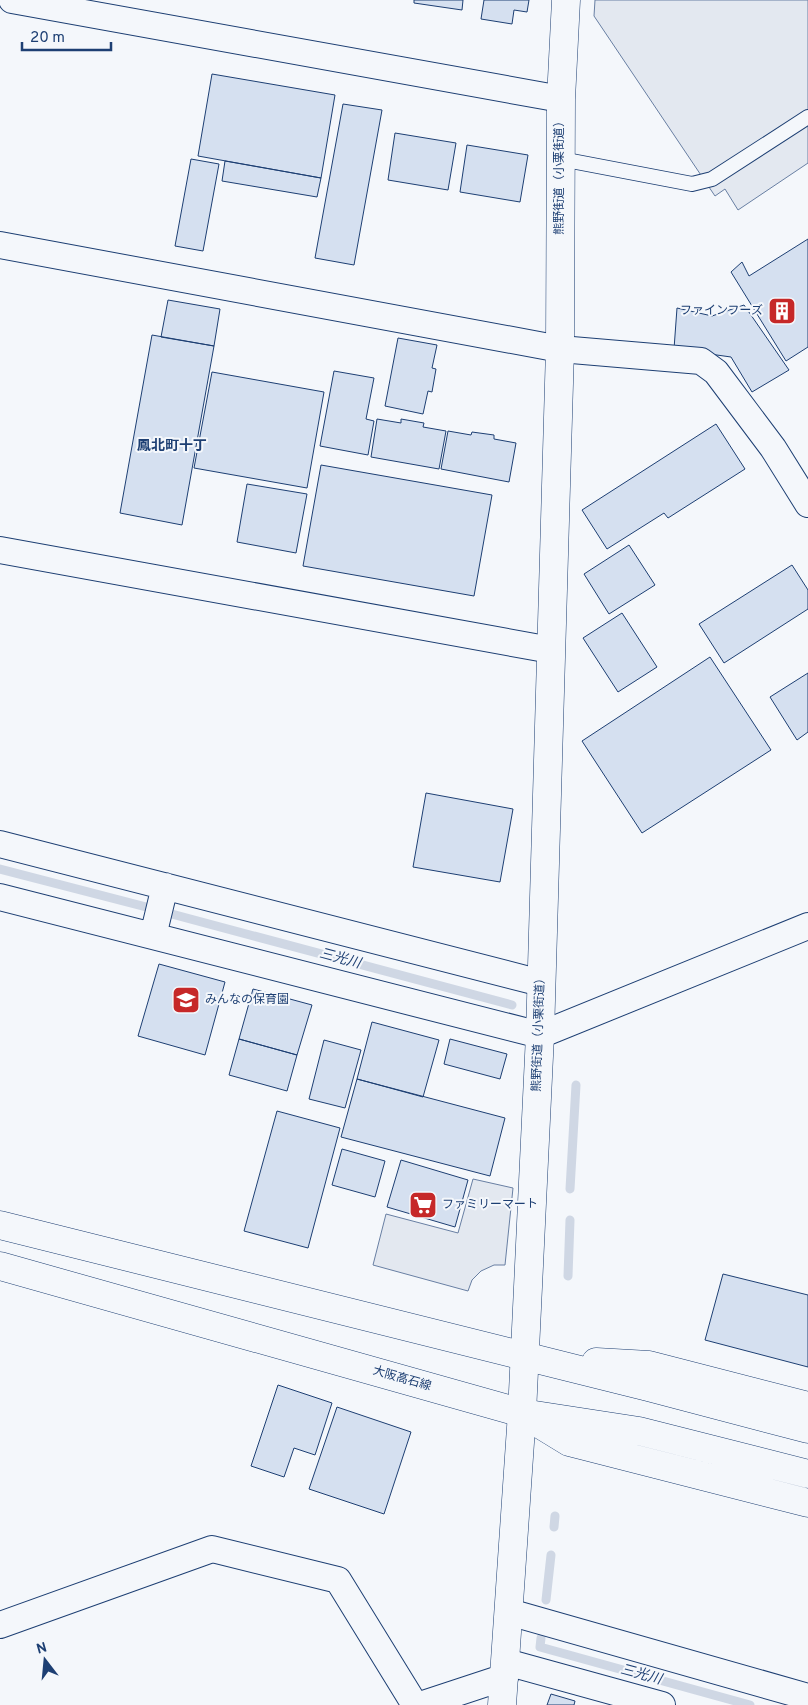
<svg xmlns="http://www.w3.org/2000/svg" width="808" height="1705" viewBox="0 0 808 1705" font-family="Overpass,'Noto Sans JP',sans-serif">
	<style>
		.parking { fill: #e3e8f0; stroke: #687fa3 }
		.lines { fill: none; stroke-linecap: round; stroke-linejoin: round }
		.stream { stroke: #cfd7e4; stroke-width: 9 }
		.building { fill: #d5e0f0; stroke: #1d3f73 }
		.service-casing { stroke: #1d3f73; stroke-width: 16 }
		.minor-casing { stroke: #1d3f73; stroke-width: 28 }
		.tertiary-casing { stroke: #1d3f73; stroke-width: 29 }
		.primary-casing { stroke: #1d3f73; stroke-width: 29 }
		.service { stroke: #f4f7fb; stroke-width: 14 }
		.minor { stroke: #f4f7fb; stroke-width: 26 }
		.tertiary { stroke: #f4f7fb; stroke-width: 28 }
		.primary { stroke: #f4f7fb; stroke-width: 28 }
		.labels { text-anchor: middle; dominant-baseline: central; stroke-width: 4; stroke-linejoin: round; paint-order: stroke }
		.street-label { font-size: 12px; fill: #1d3f73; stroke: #f4f7fb }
		.poi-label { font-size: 12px; fill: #1d3f73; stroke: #f4f7fb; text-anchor: start }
		.neighbourhood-label { font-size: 14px; font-weight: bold; fill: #1d3f73; stroke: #f4f7fb }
		.water-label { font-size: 14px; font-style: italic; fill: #1d3f73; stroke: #f4f7fb }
	</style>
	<rect width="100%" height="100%" fill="#f4f7fb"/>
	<path class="parking" d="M595 0H808V163L738 210 725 189 715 196 594 16Z
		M473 1179 513 1188 505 1265H494L481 1271 472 1280 468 1291 373 1265 386 1214 458 1233Z"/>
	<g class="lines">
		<path class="stream" d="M0 869 154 909
			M168 913 512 1005
			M570 1189 576 1085
			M568 1276 570 1220
			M554 1527 555 1516
			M546 1600 551 1555
			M541 1638 540 1647 750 1705"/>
	</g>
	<path class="building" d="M414 0H463L462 10 414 3Z
		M484 0H529L527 12 514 10 512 24 481 19Z
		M212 74 335 95 321 178 198 156Z
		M343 104 382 110 354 265 315 258Z
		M395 133 456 143 448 190 388 180Z
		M467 145 528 155 520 202 460 192Z
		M191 159 219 164 203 251 175 246Z
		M225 161 321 178 317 197 222 181Z
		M808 239V347L786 361 731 272 742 262 749 276Z
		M168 300 220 309 214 346 161 337Z
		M744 305 789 370 752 392 731 357 674 349 677 308 712 316Z
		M152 335 214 346 182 525 120 513Z
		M398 338 437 345 432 368 436 369 432 392 428 391 423 414 385 406Z
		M334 371 374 378 366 419 374 421 368 455 320 446Z
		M212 372 324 392 307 488 194 468Z
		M377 419 401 423V419L424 423 423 427 446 431 439 469 371 457Z
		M716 424 745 469 668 518 664 513 607 549 582 510Z
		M448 431 471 435 472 432 494 435V439L516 443 509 482 441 469Z
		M321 465 492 495 474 596 303 566Z
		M247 484 307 494 296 553 237 542Z
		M629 545 655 585 609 614 584 574Z
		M792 565 808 590V609L724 663 699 624Z
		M622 613 657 667 618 692 583 638Z
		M710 657 771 750 642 833 582 741Z
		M808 673V732L797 740 770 697Z
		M426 793 513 809 500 882 413 867Z
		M159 964 225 982 205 1055 138 1036Z
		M253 989 312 1005 297 1055 239 1039Z
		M372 1022 439 1040 423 1097 357 1079Z
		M239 1039 297 1055 287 1091 229 1075Z
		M450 1039 507 1054 500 1079 444 1064Z
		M324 1040 361 1050 345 1108 309 1099Z
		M357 1079 505 1118 490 1176 341 1137Z
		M277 1111 340 1128 308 1248 244 1231Z
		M342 1149 385 1161 375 1197 332 1185Z
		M401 1160 468 1180 455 1227 387 1207Z
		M723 1274 808 1295V1367L705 1340Z
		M278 1385 332 1403 315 1455 294 1448 284 1477 251 1466Z
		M337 1407 411 1432 384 1514 309 1489Z
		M551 1694 575 1701 574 1705H547Z"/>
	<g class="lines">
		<defs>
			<path id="service" d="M561 159 692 184 712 179 808 117"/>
			<path id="minor" d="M12 0 561 99
				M0 245 560 349 701 361 716 372 773 448 808 504
				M0 550 551 650
				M0 844 541 983
				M0 897 540 1035 808 926
				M153 936 165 886
				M509 1612 808 1697
				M0 1625 212 1549 338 1580 415 1705
				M506 1662 662 1705
				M420 1705 505 1677"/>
			<path id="tertiary" d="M502 1705 522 1413 540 1035 560 349 561 99 566 0"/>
			<path id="primary" d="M0 1225 648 1387 808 1429
				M0 1266 522 1413 639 1431 808 1474
				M596 1362 649 1365 808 1406
				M533 1420 569 1442 808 1503"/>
		</defs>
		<use href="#service" class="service-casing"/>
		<use href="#minor" class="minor-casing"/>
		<use href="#tertiary" class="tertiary-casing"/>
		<use href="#primary" class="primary-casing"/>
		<use href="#service" class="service"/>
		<use href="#minor" class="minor"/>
		<use href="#tertiary" class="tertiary"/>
		<use href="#primary" class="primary"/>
	</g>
	<defs>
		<symbol id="building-square" viewBox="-11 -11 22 22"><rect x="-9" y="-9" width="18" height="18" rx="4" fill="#c62828" stroke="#f4f7fb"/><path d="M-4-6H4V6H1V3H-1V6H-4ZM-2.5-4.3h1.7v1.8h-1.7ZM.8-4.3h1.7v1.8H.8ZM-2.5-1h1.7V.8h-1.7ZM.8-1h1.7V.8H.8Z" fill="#fff"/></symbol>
		<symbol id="school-square" viewBox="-11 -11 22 22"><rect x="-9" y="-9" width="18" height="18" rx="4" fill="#c62828" stroke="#f4f7fb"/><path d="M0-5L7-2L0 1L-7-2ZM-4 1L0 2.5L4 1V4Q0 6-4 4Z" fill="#fff"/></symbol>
		<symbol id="supermarket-square" viewBox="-11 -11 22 22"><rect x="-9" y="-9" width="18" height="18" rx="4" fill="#c62828" stroke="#f4f7fb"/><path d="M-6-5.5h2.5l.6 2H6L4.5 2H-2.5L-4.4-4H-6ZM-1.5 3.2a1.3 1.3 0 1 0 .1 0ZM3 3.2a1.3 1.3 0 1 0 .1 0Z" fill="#fff"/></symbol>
	</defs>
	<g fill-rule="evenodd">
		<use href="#building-square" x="766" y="295" width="32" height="32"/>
		<use href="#school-square" x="170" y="984" width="32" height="32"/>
		<use href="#supermarket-square" x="407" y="1189" width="32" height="32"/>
	</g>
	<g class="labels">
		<g class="street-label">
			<text transform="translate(560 175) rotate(-90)">熊野街道（小栗街道）</text>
			<text transform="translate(539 1032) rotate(-88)">熊野街道（小栗街道）</text>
			<text transform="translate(402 1379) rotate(16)">大阪高石線</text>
		</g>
		<g class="poi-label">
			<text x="763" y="311" text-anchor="end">ファインフーズ</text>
			<text x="205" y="1000">みんなの保育園</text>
			<text x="442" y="1205">ファミリーマート</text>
		</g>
		<g class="neighbourhood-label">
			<text x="172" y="446">鳳北町十丁</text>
		</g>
		<g class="water-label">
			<text transform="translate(340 959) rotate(15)">三光川</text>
			<text transform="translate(641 1675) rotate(15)">三光川</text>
		</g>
	</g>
	<g transform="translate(45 1660) rotate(344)" stroke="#f4f7fb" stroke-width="4" paint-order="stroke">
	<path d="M0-4L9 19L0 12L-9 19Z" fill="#1d3f73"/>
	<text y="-8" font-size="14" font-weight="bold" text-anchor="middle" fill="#1d3f73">N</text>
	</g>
	<path d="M22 42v8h89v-8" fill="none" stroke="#1d3f73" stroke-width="2.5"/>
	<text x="30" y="42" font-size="15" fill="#1d3f73" stroke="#f4f7fb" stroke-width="4" paint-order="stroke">20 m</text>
</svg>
